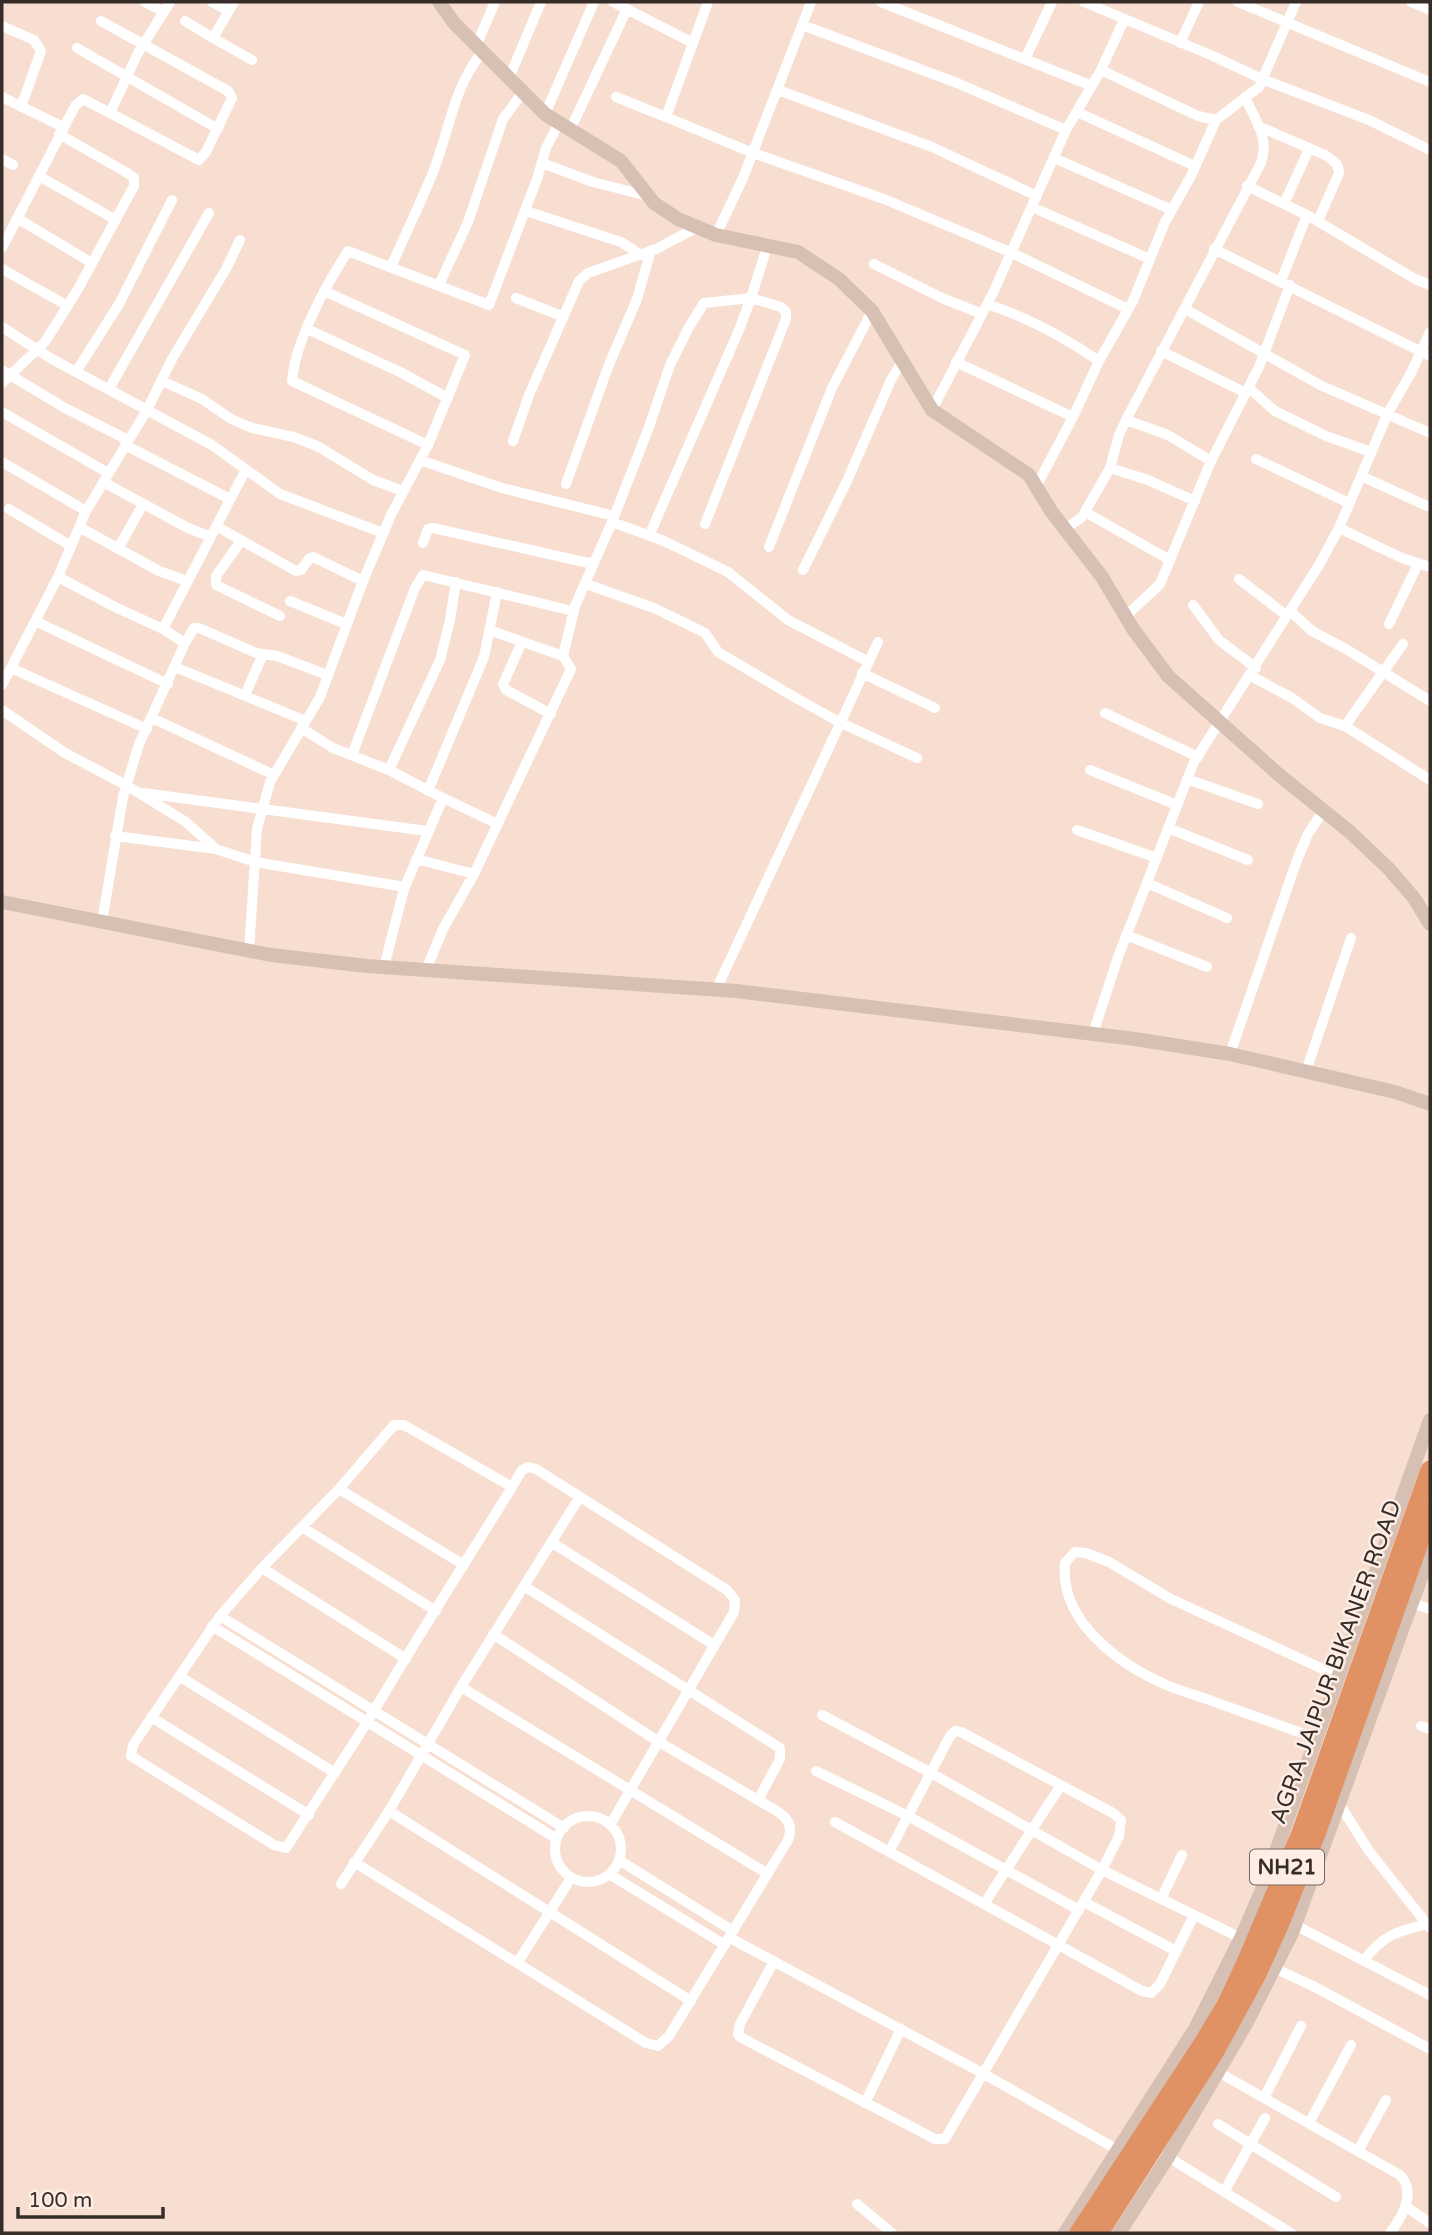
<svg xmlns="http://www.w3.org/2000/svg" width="1432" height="2235" viewBox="0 0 1432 2235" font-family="'Varela Round',sans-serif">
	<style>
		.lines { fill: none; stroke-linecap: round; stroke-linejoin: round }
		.street { stroke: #fff; stroke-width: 10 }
		.secondary { stroke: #d5c0b3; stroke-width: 14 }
		.highway { stroke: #e19264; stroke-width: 19 }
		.labels { text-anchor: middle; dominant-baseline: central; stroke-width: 5; stroke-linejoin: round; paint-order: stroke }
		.shield { fill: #fdede5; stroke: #726761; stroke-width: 2 }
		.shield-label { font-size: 21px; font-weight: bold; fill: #372d28 }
		.street-label { font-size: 23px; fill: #372d28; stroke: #fdede5 }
	</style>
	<rect width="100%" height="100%" fill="#f7ded0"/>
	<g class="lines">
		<path class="street" d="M145 2 164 12
			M212 2 229 11
			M234 2 213 38 252 60
			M613 2 693 43
			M708 2 666 117 753 153 884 199 1010 252 1128 309
			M881 2 1092 86
			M1084 2 1213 56 1262 79 1369 120 1430 150
			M1238 2 1430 82
			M1411 2 1430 10
			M101 21 228 91 232 98 206 152 199 160 110 113
			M185 21 213 38
			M802 25 957 83 1066 130
			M2 26 34 40 41 51 21 107
			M1180 43 1199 2
			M476 46 495 2
			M77 48 218 129
			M1025 59 1052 2
			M1101 70 1198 116 1216 120
			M509 78 541 2
			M778 90 932 147 1037 196
			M2 97 63 127
			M616 97 666 117
			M1077 112 1195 166
			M545 114 594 2
			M1258 126 1325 155C1332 160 1339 163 1339 173L1318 221
			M570 130 627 9
			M1054 158 1172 210
			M2 159 13 165
			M542 163 593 182 648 196
			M39 176 116 220
			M1247 186 1307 215 1415 279 1430 285
			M1284 204 1309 149
			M1032 207 1150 259
			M526 211 621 242 641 255
			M17 218 92 263
			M716 235 743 178 811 2
			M2 248 75 106 83 99 110 113 138 53 170 2
			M1214 249 1430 356
			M874 264 942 298 982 314
			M391 267C405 234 422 201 435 167 451 124 453 90 482 52
			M2 269 68 306
			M1281 281 1307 215
			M439 285 468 222 503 119 523 92
			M516 298 564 317
			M987 304C1027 317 1064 337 1099 361
			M1185 309 1320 385 1430 433
			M2 327 52 359 212 445 280 494 383 533
			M307 329 400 372 448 398
			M1161 351 1246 393
			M956 362 1073 417
			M2 370 65 408 128 440
			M76 372 119 304 172 200
			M162 381 202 399 231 419 252 428 294 437 319 447 373 480 403 491
			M2 383 45 342 78 289 134 186V178L129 174 59 134
			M1249 388 1275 411 1326 436 1371 452
			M109 389 209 213
			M932 410 993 293 1066 130 1101 70 1124 20
			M2 412 108 473
			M1126 420 1168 435 1211 461
			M513 441 529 395 579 281 588 273 656 249 698 227
			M125 445 230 499
			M428 445 292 381C295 341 326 285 348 251L489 305 537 179 546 148 559 123
			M1256 459 1349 503
			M420 460 502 488 614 516
			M2 462 86 511 58 577 117 608 163 629 185 643 139 744 123 797 102 922
			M1361 476 1427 506
			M103 482 188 528 211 537
			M566 484 608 367 637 299 651 250
			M1036 487 1073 417 1099 361 1133 301 1165 222 1191 176 1216 120 1259 87 1296 2
			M1195 501 1148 480 1110 468 1119 435 1126 420 1261 163C1270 138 1255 120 1245 97
			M9 509 71 546
			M86 511 147 410 172 359 226 269 240 240
			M1085 512 1170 560
			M612 522 664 541 728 572 788 620 867 661
			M216 526 296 571 301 570 309 559 313 557 363 581
			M79 527 159 571 187 581
			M1339 528 1402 558 1430 567
			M1065 529 1082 517 1110 468
			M649 536 739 330 751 298 781 307 786 312V319L705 524
			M241 541 216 576V585L280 616
			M423 543 428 529 433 528 593 564
			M769 547 832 388 872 311
			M118 549 143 504
			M803 570 847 481 891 380 903 360
			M1239 579 1287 616
			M586 584 654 608 697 629 705 633 718 652 796 698 839 722 917 758
			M290 601 346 624
			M1193 605 1219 640 1256 668
			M1290 611 1312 631 1346 649 1430 701
			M1126 616 1160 584 1211 461 1259 367 1290 285
			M35 621 168 684
			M1389 624 1418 564
			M163 629 245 471
			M489 630 563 656
			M522 642 503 684 506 690 551 714
			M185 643 194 628H199L256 653 277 656 327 675
			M175 667 306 721
			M11 668 147 729
			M862 673 935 708
			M1251 676 1292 698 1320 718 1345 726 1403 644
			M2 685 58 577
			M245 695 263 654
			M2 710 65 753 126 785 186 822 216 849 255 862 405 887
			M1105 713 1198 757
			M152 718 274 775
			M1345 726 1430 780
			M301 728 333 748 389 770 443 798 404 889 384 967
			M352 755 415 588 423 575 573 611
			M389 770 440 660 450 620 456 582
			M1090 770 1177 805
			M1187 779 1258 804
			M428 791 484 657 497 592
			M143 793 427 831
			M443 798 498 824
			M1168 828 1248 860
			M1077 830 1157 858
			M115 836 216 849
			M416 859 474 874
			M1147 883 1227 918
			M1126 935 1207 967
			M249 951 257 829 270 782 320 697 363 581 391 515 428 445 465 355 324 291
			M426 970 443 929 474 874 571 669 563 656 575 606 612 522 649 427 670 365 689 327 704 303 751 298 767 247
			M716 990 878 642
			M1093 1034 1118 957 1194 762 1319 565 1339 528 1388 413 1411 373 1430 332
			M1230 1054 1297 860 1308 834 1323 811
			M1306 1071 1351 938
			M512 1487 404 1425H394L339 1489 262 1568 220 1616 133 1745 131 1756 274 1845 286 1848 368 1721C414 1642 464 1565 512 1487L522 1470 528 1467 536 1469 727 1590 735 1600 734 1612 610 1825
			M339 1489 464 1565
			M302 1527 436 1611
			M551 1542 714 1645
			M262 1568 406 1659
			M1412 1603 1430 1609
			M220 1616 564 1828
			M212 1626 557 1839
			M493 1634 659 1742 758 1800
			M179 1676 335 1773
			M461 1687 768 1874
			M822 1715 931 1773 1102 1870 1241 1938
			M151 1717 309 1815
			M1421 1726 1430 1729
			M1316 1738C1284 1727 1252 1715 1220 1704 1203 1697 1186 1693 1169 1686 1121 1666 1059 1622 1065 1563L1075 1552 1086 1553 1109 1562 1171 1599 1338 1676
			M816 1771 908 1816 1079 1910
			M1340 1805 1369 1851 1430 1928
			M389 1811 691 2001
			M555 1849a33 33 0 1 1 66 0a33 33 0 1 1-66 0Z
			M835 1822 1142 1991 1151 1993 1160 1984 1194 1915
			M619 1860 733 1931
			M354 1862 646 2043 658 2046 669 2036 788 1840C797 1817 775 1811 758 1800L780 1759V1748L524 1586
			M609 1874 725 1945
			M341 1884 389 1811 461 1687 579 1498
			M1161 1899 1182 1855
			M1084 1902 1176 1951
			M984 1904 1061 1785
			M1295 1925 1430 1995
			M730 1938 984 2074 1118 2150
			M1364 1960C1385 1934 1395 1932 1427 1924
			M774 1961 740 2024 738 2034 740 2037 935 2139H945L1102 1870 1119 1836 1121 1820 1113 1813 961 1732 955 1731 950 1736 889 1852
			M518 1962 571 1878
			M1274 1968 1313 1986 1430 2049
			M1218 2072 1400 2175C1417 2192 1402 2217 1390 2233
			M1264 2098 1301 2026
			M865 2103 901 2029
			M1309 2123 1351 2045
			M1218 2124 1336 2197
			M1358 2151 1386 2100
			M1168 2157 1291 2233
			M1224 2192 1265 2118
			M857 2204 892 2233
			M1405 2206 1430 2223"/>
		<path class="secondary" d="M439 2 454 23 545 114 621 161 654 203 678 219 716 235 798 252 839 279 872 311 932 410 1029 475 1051 511 1102 577 1133 629 1168 676 1278 774 1350 832 1389 869 1414 898 1430 924
			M2 902 271 955 367 966 736 991 1135 1039 1230 1054 1395 1092 1430 1104
			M1065 2233 1195 2029 1241 1938 1264 1885 1430 1420
			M1119 2233 1168 2157 1246 2024 1292 1933 1430 1553"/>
		<path class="highway" d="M1079 2233 1204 2042 1226 2005 1245 1965 1301 1833 1430 1470
			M1099 2233 1214 2053 1257 1974 1280 1923 1316 1834 1430 1512"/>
	</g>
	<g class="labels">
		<rect class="shield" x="1250" y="1849.5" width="74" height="35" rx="5"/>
		<g class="shield-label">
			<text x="1287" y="1867">NH21</text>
		</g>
		<g class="street-label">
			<text transform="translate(1336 1662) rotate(-70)">AGRA JAIPUR BIKANER ROAD</text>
		</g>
	</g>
	<rect width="1432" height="2235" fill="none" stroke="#372d28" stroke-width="7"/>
	<path d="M18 2207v10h145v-10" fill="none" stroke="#372d28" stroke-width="3.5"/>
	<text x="28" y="2207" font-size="21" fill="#372d28" stroke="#fdede5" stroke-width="5" paint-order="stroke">100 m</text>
</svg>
